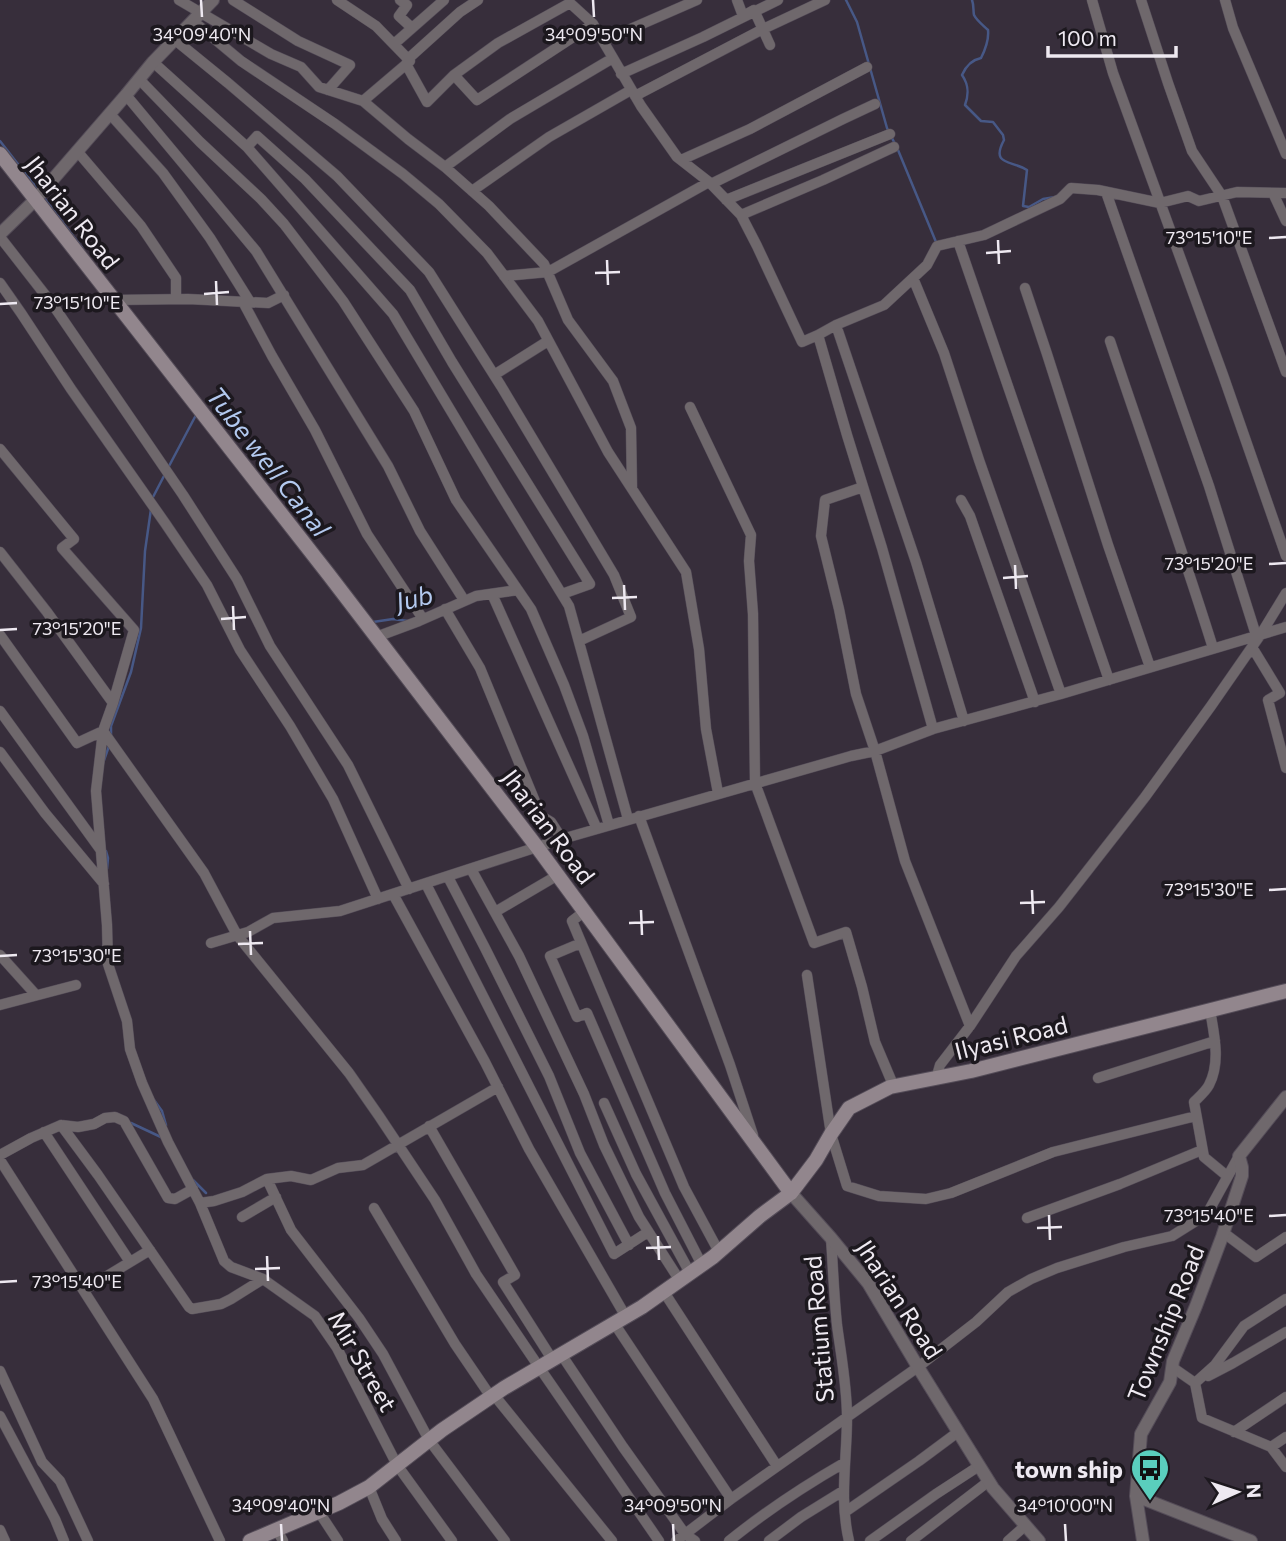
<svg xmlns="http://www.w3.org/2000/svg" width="1286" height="1541" viewBox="0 0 1286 1541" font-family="Commissioner,sans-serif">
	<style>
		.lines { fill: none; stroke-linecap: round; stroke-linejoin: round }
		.stream { stroke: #475886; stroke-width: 2.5 }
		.minor-casing { stroke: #544c58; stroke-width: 11 }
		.tertiary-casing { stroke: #544c58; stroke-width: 14 }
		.secondary-casing { stroke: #544c58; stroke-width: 16 }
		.minor { stroke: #6f686c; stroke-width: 10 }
		.tertiary { stroke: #6f686c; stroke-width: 12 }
		.secondary { stroke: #92868d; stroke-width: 14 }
		.ticks { fill: none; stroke: #eee9f1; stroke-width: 2.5 }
		.labels { text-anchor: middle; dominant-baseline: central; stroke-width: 7; stroke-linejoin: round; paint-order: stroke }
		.street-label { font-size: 24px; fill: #eee9f1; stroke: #1c181e }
		.poi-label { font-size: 24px; font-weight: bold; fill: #eee9f1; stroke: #1c181e; text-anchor: end }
		.water-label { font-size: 26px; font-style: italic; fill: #b3c9ef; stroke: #1c181e }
		.ticks-label { font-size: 18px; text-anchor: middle; fill: #eee9f1; stroke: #1c181e; stroke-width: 7; stroke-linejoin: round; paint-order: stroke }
	</style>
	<rect width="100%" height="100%" fill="#372e3b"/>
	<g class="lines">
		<path class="stream" d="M846 0 857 22 887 128 898 150 936 242
			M972 0C974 5 973 10 974 15 977 21 984 26 988 30 989 39 985 50 981 58 971 60 966 66 962 75 969 85 969 94 965 105L981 121 993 122 1003 135 1004 140C990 166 1012 160 1027 170L1023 206 1029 207 1043 199 1055 197
			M0 141 38 190
			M44 198 83 249
			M168 468 196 415
			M152 499 165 474
			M373 622 393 619 408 621
			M111 736V726L131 672 141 628 145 551 151 509
			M102 766 109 746
			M106 851 108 858 107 869
			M154 1100 162 1111 166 1125
			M131 1123 163 1138
			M193 1180 206 1193"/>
		<defs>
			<path id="minor" d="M179 0 271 54 301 67 319 87 363 101 408 139 445 167 489 206 544 264 568 320 613 381 631 428 632 488
				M233 0 298 41 350 65 328 90
				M337 0 376 26 410 61 363 101
				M400 0 407 5 399 16 412 28
				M737 0 743 16 754 10 770 45
				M1092 0 1113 73 1223 375 1286 556
				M1141 0 1168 83 1192 151 1222 196 1286 372
				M1225 0 1233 28 1286 154
				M193 21 241 61 335 124 403 174 439 204 487 253 538 321 608 452 686 572 699 649 706 729 718 793
				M174 39 228 83 337 176 429 272 501 386 614 575 631 617 579 641
				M603 41 697 0
				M394 44 444 0
				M613 58 641 106 677 157 709 182 741 215 757 246 802 342 818 335 847 435 882 548 933 729
				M408 59 460 12 478 0
				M153 62 247 147 393 314 494 483 569 606 628 819
				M406 64 427 102 454 75 498 43 570 3 593 24 613 58 510 119 445 167
				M621 74 703 37 778 0
				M454 75 477 100 593 24
				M139 79 200 142 261 199 284 224 343 301 414 411 456 500 531 609 564 685 583 736 609 825
				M126 95 256 251 388 466 420 531 464 600
				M635 96 763 29 825 0
				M110 114 163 173 210 238 250 302
				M247 147 257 136 305 179 410 290 452 362 590 584 562 594
				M77 151 141 226 176 278V299
				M681 160 750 129 867 67
				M711 184 843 119 875 104
				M472 191 549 137 631 90
				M1106 192 1209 486 1256 635
				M1273 193 1286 221
				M726 200 890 134
				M741 215 823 180 894 147
				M0 237 53 305 183 495 237 579 270 646 348 765 409 889
				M958 241 1109 680
				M504 276 548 272 709 182
				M913 278 944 353 979 460 1061 694
				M0 283 21 313 71 389 165 523 207 585 240 650 290 726 333 799 378 899
				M1025 288 1047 354 1108 545 1150 667
				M113 300 188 299 268 303 284 295
				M243 302 272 356 315 430 367 534 423 619
				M836 325 916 562 964 721
				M818 335 836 325 884 305 927 265 937 246 984 235 1060 199 1071 188 1098 190 1160 203 1188 196 1199 201 1237 192 1286 193
				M1110 341C1144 443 1181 545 1213 648
				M494 375 548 341
				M690 407 751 535 749 561 753 614 755 783 814 943 846 932 862 987 875 1042 894 1087
				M0 449 74 539 62 548 134 630 113 703
				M863 487 825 500 821 536 839 609 856 694 875 751 905 861 970 1026
				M961 500 970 516 1035 702
				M0 552 47 612 113 703 103 731 77 743 0 635
				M492 594 597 829
				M445 609 480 668 541 816 551 822 562 839
				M376 637 419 621 476 596 518 590
				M1252 647 1280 693 1268 700 1286 768
				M0 711 100 849
				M103 731 204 873 237 935 349 1073 379 1116 435 1200 476 1274 539 1367 659 1541
				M103 731 96 791 107 925 108 964 127 1021 130 1049 142 1083 168 1142 200 1203 224 1261 231 1267 263 1279 315 1316 337 1348 397 1465 452 1541
				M0 752 45 813 104 884
				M639 816 730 1065 753 1135
				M471 869 519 956 584 1094 604 1145 639 1217 680 1281
				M448 877 485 948 549 1076 580 1153 629 1245
				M426 884 614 1254 648 1232
				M393 894 485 1062 529 1149 626 1317
				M585 911 572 921 684 1187 719 1252
				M495 912 558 875
				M211 943 248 932 273 918 340 911 562 839 851 756 875 751 933 729 1061 694 1286 627
				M581 943 550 956 577 1017 587 1013 665 1193 702 1265
				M0 955 36 995
				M807 975 831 1134 847 1186 879 1196 926 1199 951 1193 1053 1152 1196 1116
				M0 1005 76 985
				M1210 1010C1214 1034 1221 1062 1209 1085 1206 1091 1199 1097 1194 1102L1204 1157 1227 1176
				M1098 1078 1215 1041
				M936 1079 940 1065 970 1026 1016 956 1059 907 1145 797 1211 706 1261 634 1286 593
				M604 1103 636 1174 690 1273
				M61 1125 98 1175 189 1307 192 1309 221 1304 231 1299 263 1279
				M429 1126 515 1275 503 1282 552 1359
				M44 1132 130 1262
				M0 1155 31 1138 61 1125 78 1127 94 1124 105 1118 115 1117 124 1121 168 1198 175 1199 193 1189
				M0 1160 153 1399 220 1541
				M267 1179 291 1230 359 1318 383 1354 429 1440 505 1541
				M200 1203 214 1201 242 1192 267 1179 291 1176 311 1180 338 1168 363 1165 498 1087
				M374 1208 455 1344 491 1397
				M242 1217 276 1197
				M1027 1218 1120 1184 1202 1150
				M1224 1233 1256 1257 1286 1237
				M831 1238C833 1267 834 1296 837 1325 841 1355 847 1386 847 1417 847 1460 839 1498 849 1541
				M84 1290 150 1250
				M664 1292 777 1466
				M614 1323 731 1499
				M561 1354 623 1447 685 1534 695 1541
				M1172 1367 1195 1383 1202 1418 1271 1447 1286 1467
				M0 1371 42 1462 60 1481 88 1541
				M1208 1376 1233 1363 1286 1332
				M1195 1383 1215 1365 1244 1326 1286 1299
				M494 1395 612 1541
				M0 1416 55 1519 64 1541
				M1234 1432 1286 1397
				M1271 1447 1286 1437
				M369 1487 382 1519 396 1541
				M319 1512 338 1541
				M845 1512 919 1461 958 1432
				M0 1530 5 1541
				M277 1530 283 1541
				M676 1541 731 1499 918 1367 976 1322 1008 1292 1031 1279 1057 1268 1124 1247 1172 1236 1207 1214 1239 1156
				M729 1541C765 1512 804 1486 844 1463
				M769 1541 801 1517 843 1491
				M870 1541 936 1494 979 1466
				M911 1541 989 1481
				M1008 1541 1026 1525"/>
			<path id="tertiary" d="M0 234 35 200 126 95 153 62 213 0
				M791 1193 831 1238 868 1283 918 1367 993 1488 1039 1541
				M1136 1496 1251 1541
				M1143 1541 1136 1496 1141 1434 1170 1382 1173 1361 1196 1306 1222 1237 1242 1176V1167L1239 1156 1286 1097"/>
			<path id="secondary" d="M0 154 329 575 537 847 791 1193
				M250 1541 339 1503 369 1487 442 1430 504 1388 642 1307 713 1257 760 1216 791 1193 816 1160 831 1134 849 1108 890 1087 971 1071 1286 991"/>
		</defs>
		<use href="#minor" class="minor-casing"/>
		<use href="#tertiary" class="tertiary-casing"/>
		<use href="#secondary" class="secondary-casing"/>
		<use href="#minor" class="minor"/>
		<use href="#tertiary" class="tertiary"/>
		<use href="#secondary" class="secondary"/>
	</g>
	<path class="ticks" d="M201 0 202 17M593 0 594 17M1269 238 1286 237M998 240 999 264M986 253 1011 251M607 260 608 285M595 273 620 272M216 281 217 305M204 294 229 292M0 304 17 303M1269 564 1286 563M1015 565 1016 589M1003 578 1028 576M624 585 625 610M612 598 637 597M233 606 234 630M221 619 246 617M0 630 17 629M1032 890 1033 914M1269 890 1286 889M1020 903 1045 902M641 910 642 935M629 923 654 922M250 931 251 955M238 944 263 943M0 956 17 955M1049 1215 1050 1240M1269 1216 1286 1215M1037 1228 1062 1227M658 1236 659 1260M646 1248 671 1247M267 1256 268 1281M255 1269 280 1268M0 1282 17 1281M281 1524 282 1541M673 1524 674 1541M1065 1524 1066 1541"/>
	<defs>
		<symbol id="bus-pin" viewBox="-11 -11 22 30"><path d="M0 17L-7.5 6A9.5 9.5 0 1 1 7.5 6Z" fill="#5acebd" stroke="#1c181e"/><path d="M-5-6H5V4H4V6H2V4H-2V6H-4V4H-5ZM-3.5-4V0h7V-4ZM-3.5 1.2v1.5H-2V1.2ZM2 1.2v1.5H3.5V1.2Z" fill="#111"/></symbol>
	</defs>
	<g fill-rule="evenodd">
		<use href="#bus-pin" x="1128" y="1446" width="44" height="60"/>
	</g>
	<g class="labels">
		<g class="street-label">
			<text transform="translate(73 212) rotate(52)">Jharian Road</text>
			<text transform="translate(549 826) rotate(53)">Jharian Road</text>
			<text transform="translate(1011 1037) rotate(-14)">Ilyasi Road</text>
			<text transform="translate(900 1299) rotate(57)">Jharian Road</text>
			<text transform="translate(1165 1323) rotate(-68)">Township Road</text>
			<text transform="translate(818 1329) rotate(-95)">Statium Road</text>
			<text transform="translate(363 1361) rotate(60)">Mir Street</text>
		</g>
		<g class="poi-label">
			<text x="1123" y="1468">town ship</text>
		</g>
		<g class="water-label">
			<text transform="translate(269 461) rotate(52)">Tube well Canal</text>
			<text transform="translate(414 597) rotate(-14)">Jub</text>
		</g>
	</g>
	<g class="ticks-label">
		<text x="202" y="41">34°09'40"N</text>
		<text x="594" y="41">34°09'50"N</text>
		<text x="1209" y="244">73°15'10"E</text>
		<text x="77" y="309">73°15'10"E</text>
		<text x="1209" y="570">73°15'20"E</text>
		<text x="77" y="635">73°15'20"E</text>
		<text x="1209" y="896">73°15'30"E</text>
		<text x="77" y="962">73°15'30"E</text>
		<text x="1209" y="1222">73°15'40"E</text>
		<text x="77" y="1288">73°15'40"E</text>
		<text x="281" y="1512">34°09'40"N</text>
		<text x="673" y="1512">34°09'50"N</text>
		<text x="1065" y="1512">34°10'00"N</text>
	</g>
	<g transform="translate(1237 1492) rotate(87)" stroke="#1c181e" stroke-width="5" paint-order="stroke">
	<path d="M0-5L12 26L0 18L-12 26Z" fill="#eee9f1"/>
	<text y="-10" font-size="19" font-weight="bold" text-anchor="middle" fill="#eee9f1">N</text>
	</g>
	<path d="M1048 46v10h128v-10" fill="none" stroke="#eee9f1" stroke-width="3.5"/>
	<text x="1058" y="46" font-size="21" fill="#eee9f1" stroke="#1c181e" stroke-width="5" paint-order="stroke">100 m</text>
</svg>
